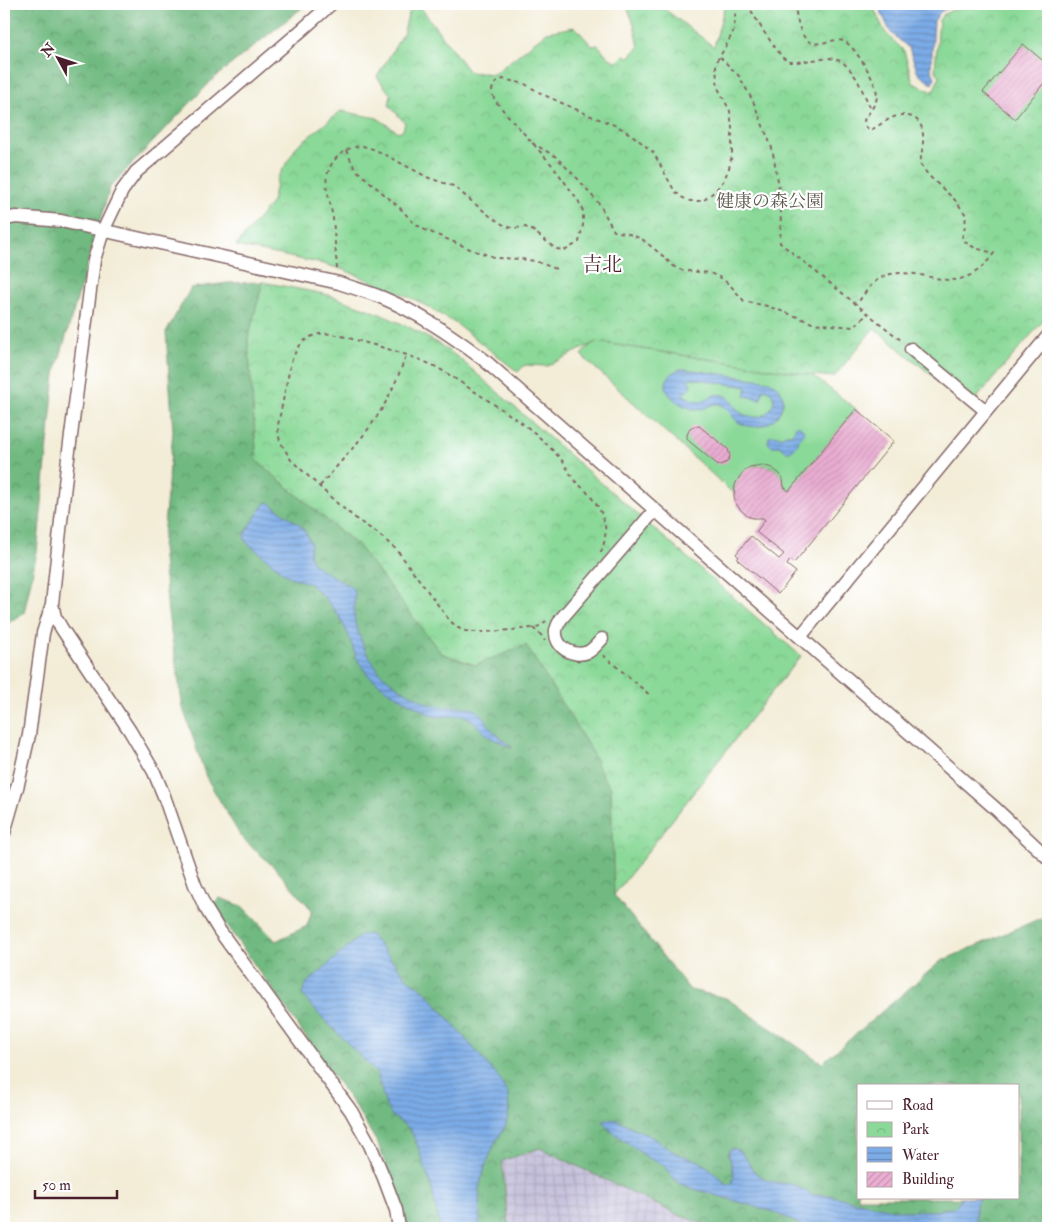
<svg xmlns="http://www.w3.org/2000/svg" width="1052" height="1232" viewBox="0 0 1052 1232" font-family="'IM FELL Double Pica','Noto Serif JP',serif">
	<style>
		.industrial { fill: url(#industrial-grid) }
		.forest { fill: url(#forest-crowns); stroke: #5c6c56; fill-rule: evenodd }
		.park { fill: url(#park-crowns); stroke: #6a7c62 }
		.pitch { fill: #8ad998; stroke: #6a7c62 }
		.water { fill: url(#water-rules); stroke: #626689; fill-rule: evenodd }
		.building { fill: url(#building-hatch) }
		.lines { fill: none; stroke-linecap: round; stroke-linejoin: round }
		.minor-casing { stroke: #856768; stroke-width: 15 }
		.path { stroke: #856768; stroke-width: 2; stroke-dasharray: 4 4; stroke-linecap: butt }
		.minor { stroke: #fff; stroke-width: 12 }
		.labels { text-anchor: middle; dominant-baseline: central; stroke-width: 4.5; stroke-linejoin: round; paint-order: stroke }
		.park-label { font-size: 18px; fill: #5d574c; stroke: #fff }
		.quarter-label { font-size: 20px; fill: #4a1f2b; stroke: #fff }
	</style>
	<defs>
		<pattern id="industrial-grid" width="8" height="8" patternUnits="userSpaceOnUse" patternTransform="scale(1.25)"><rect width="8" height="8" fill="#c5c0db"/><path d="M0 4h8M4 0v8" fill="none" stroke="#aba5bc"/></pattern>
		<pattern id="forest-crowns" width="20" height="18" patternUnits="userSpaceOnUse" patternTransform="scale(1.25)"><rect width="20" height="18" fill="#6fb980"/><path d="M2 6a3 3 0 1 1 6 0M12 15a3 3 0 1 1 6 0" fill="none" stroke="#5d9669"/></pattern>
		<pattern id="park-crowns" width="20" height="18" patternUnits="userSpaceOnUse" patternTransform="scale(1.25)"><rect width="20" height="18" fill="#8ad998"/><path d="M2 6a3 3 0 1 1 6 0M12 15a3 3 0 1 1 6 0" fill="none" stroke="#79ba83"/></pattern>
		<pattern id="water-rules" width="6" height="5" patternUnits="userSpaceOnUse" patternTransform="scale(1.25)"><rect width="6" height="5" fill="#7bace7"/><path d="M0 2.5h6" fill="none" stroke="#678bbb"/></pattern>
		<pattern id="building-hatch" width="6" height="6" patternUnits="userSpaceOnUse" patternTransform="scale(1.25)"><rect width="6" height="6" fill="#e9add2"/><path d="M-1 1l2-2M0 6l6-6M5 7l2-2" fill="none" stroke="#c994b4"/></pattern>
	</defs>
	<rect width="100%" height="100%" fill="#fff"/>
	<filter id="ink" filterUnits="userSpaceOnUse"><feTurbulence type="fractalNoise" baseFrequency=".02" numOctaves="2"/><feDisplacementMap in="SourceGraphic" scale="10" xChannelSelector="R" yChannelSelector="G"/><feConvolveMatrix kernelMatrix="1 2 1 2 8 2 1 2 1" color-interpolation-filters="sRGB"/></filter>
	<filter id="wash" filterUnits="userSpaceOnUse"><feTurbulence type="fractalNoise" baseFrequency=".0096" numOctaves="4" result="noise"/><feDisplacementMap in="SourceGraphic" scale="20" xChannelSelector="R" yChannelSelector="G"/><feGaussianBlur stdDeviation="1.12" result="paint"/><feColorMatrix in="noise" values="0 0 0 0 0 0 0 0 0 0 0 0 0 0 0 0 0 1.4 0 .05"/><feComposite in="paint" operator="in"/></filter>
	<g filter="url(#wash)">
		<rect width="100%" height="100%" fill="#f3edd8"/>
		<path class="industrial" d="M540 1148 678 1215 715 1228H509L502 1161Z"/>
		<path class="forest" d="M4 4H307L214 78 110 187 55 374 37 552 24 613 4 626Z
			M263 282 248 339 257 461 359 547 441 653 475 665 526 644 591 750 602 775 611 788 614 895 690 990 726 998 822 1063 941 961 1048 915V1228H715L678 1215 540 1148 502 1161 509 1228H407L403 1211 378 1144 356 1108 213 906 220 898 242 906 276 941 307 926 312 910 274 867 241 837 206 777 183 708 168 613 162 547 173 431 166 332 191 288 228 283ZM858 1086H1018V1198H858Z"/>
		<path class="park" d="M415 4H418L469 72 494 74 547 32 575 27 592 46 598 45 608 57 617 62 624 55 629 57 639 47 634 24 626 4H658L714 47 725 4H818L814 14 823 4H869L873 7 885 32 904 51 913 83 933 92 940 76 935 70 939 20 944 14 961 6 982 4H1029L1037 7 1048 5V315L970 406 874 328 834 377 812 375 596 342 547 366 525 365 518 372 458 325 416 300 344 270 324 264 236 246 272 202 277 179 297 146 341 111 377 118 398 132 403 130 405 123 389 105 391 95 377 77 404 32 408 15Z
			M263 282 329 295 373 311 407 326 439 344 460 359 569 455 801 656 771 693 614 895 611 788 602 775 591 750 526 645 475 665 441 653 359 547 257 461 248 339Z"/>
		<path class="pitch" d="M596 342 812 375 856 409 789 491 784 487C783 457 737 457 734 494L581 355 589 346Z"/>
		<path class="water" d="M877 4H956L940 12 934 21 931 69 935 77 932 84 918 73 909 48 891 33Z
			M679 369H685L769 381C777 384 784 392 783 402 780 423 757 433 738 422 731 417 728 406 719 404 711 402 704 412 694 409 672 404 652 383 679 369ZM690 378 747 387 745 396 761 399 763 389C782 392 773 415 758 417 751 418 741 415 737 409 732 404 731 398 724 395 713 392 708 401 698 401 693 401 688 397 683 395 685 390 691 390 691 383L688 380Z
			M799 425 803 429 804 433 799 438 798 444 791 451H786L779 446H772L768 443 769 437C774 434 776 436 781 437L786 434H792L796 426Z
			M268 502 300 525 306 533 311 544 309 554 313 563 320 569 350 586 355 592 354 612 355 623 365 650 380 673 398 687 430 705 446 707H466L476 710 483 716 492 730 513 748 489 737 472 720 463 715 438 717 429 714 387 690 368 675 357 659 348 634 339 616 325 598 310 584 288 576 246 542 244 535 264 504Z
			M370 934 408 979 424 990 499 1078 508 1095 509 1111 506 1125 496 1141 486 1164 479 1188 480 1228H440L431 1185 416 1141 409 1128 392 1116 386 1106 377 1074 369 1065 312 1007 302 994 306 984 361 935Z
			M606 1119 617 1120 650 1136 677 1154 699 1161 713 1171 727 1185 732 1183 734 1175 729 1155V1150L734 1148 741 1152 756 1173 768 1181 790 1184 804 1190 811 1195H829L852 1201 902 1211H936L955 1207 962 1198H979L976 1205V1222L981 1228H804L801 1225 774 1212 694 1189 678 1183 663 1165 648 1158 610 1130 603 1122Z"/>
		<g id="blocks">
			<path class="building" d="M1023 44 1048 65V78L1015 119 983 92Z
				M856 409 894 441 794 563 790 560 787 565 796 572 778 594 737 559 739 557 736 554 751 536 779 559 784 554 756 532 765 520 763 518H753L747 516 739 508 735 502 734 496 735 485 738 479 745 470 750 467 762 465 772 468 780 474 783 479 784 487 789 491Z
				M694 426H699L728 449 730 456 727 462 720 465 717 464 690 442 687 438V435L690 428Z"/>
		</g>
	</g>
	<g filter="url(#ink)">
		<use href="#blocks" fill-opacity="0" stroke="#856768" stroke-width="1"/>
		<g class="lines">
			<defs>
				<path id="minor" d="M4 219 16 217 61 221 339 283C353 288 369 292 383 298 419 313 451 335 483 359L996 809 1048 858
					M911 349 986 411
					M52 604 55 617 62 629 130 731 154 772 164 796 195 885 205 907 219 930 351 1111 370 1145 384 1178 396 1210 399 1228
					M800 637 1048 336
					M602 639C598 643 594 649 588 652 573 658 554 647 556 630 557 626 559 622 561 619L655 510
					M4 833 18 784 29 735 43 633 52 604 67 466 94 260 103 231 122 191 136 172 303 29 331 4"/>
			</defs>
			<use href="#minor" class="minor-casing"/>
			<path class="path" d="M747 4 764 32 783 58 789 62H797L830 58 841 61 848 67 857 79 871 109
				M794 4C797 15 798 32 807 40 817 49 832 37 844 41 855 46 878 84 877 96 877 103 868 114 864 120L866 127 870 130C878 127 885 120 894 117 898 115 904 114 909 116 930 121 922 149 920 164L929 176 955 200 966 215 965 226 962 238C969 248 982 250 994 253 984 267 969 281 949 280 938 279 926 276 915 274 904 273 894 272 884 276 872 281 864 294 857 304
				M720 57 739 76 753 101 772 148 778 181 781 212 780 243 902 341
				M532 143 555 156 579 180 600 205 614 231 629 234 642 239 663 256 672 265 678 269 689 271 710 273 721 278 730 285 744 301 767 306 798 317 812 323 853 327 869 313
				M346 150 355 169 400 208 412 221 423 229 475 251 497 258 521 259 535 261 559 270
				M337 269 333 218 326 184 327 175 331 165 337 157 346 150 354 147 363 146 376 150 429 178 453 186 490 216 502 224 512 228 525 227 532 230 556 249 566 250 579 242 583 225V211L578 200 552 165 503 110 494 99 492 90 494 84 503 79 525 84 544 95 591 116 617 126 632 135 653 152 674 190 681 197 690 201H703L716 190 724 180 729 168 732 155V127L730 111 718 88 716 69V62L725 48 734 30 736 4
				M320 486C338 464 360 442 376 418 389 399 398 377 406 356
				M546 621 540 626 533 628C517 629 475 635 462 630 456 627 451 622 447 617L397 550 377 533 359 521 338 504 291 460 281 443 278 434V425L291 362C296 348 304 337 319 334 330 332 345 337 356 340 381 347 408 354 432 365 447 372 462 384 477 393 496 406 518 419 536 434 544 442 553 450 560 458 567 466 570 476 577 483 580 486 583 488 586 491 604 511 612 530 599 556
				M533 628 541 635 545 641
				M603 655 651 696"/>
			<use href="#minor" class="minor"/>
		</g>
	</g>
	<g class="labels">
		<g class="park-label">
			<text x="770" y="201">健康の森公園</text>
		</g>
		<g class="quarter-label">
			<text x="602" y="264">吉北</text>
		</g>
	</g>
	<rect width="1052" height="1232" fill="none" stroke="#fff" stroke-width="20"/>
	<rect x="857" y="1084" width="162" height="115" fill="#ffffff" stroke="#b7a5aa"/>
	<rect x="867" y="1101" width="25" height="8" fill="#ffffff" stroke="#b7a5aa"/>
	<text x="902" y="1110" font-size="15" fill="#4a1f2b">Road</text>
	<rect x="867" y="1122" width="25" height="15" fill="url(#park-crowns)" stroke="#b7a5aa"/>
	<text x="902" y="1134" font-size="15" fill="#4a1f2b">Park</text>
	<rect x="867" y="1147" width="25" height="15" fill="url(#water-rules)" stroke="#b7a5aa"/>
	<text x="902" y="1160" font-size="15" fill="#4a1f2b">Water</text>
	<rect x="867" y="1172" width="25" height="15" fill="url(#building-hatch)" stroke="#b7a5aa"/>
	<text x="902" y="1184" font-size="15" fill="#4a1f2b">Building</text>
	<g transform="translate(58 58) rotate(310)" stroke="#ffffff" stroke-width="4" paint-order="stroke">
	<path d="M0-4L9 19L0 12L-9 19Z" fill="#4a1f2b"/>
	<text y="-8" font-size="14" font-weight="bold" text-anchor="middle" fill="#4a1f2b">N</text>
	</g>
	<path d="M35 1190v8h82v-8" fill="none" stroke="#4a1f2b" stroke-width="2.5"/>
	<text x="42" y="1190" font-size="15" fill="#4a1f2b" stroke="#ffffff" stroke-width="4" paint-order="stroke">50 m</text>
</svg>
